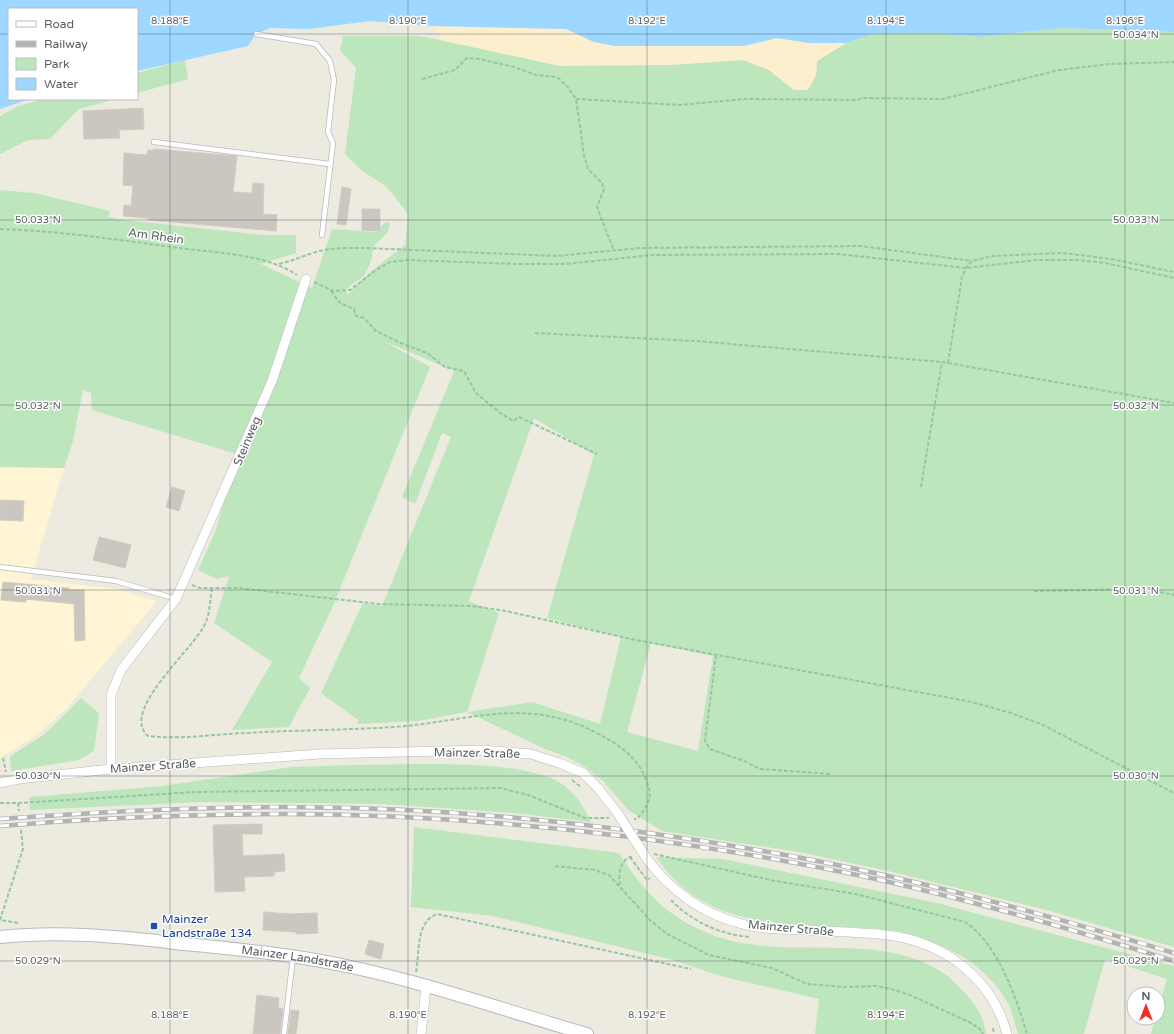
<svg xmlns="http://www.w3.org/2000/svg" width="1174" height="1034" viewBox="0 0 1174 1034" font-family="'Varela Round',sans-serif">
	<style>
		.commercial { fill: #fff4d4 }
		.green { fill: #bde6bc; fill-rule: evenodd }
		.sand { fill: #fbefcd }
		.water { fill: #9ed7ff }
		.building { fill: #cac6c0; stroke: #d2cbbf }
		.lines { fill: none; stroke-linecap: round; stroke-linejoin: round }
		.service-casing { stroke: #b6b9be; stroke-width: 6 }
		.minor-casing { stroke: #b6b9be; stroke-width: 10 }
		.secondary-casing { stroke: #b6bac0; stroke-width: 14 }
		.path { stroke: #94c7a2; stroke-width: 2; stroke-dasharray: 4 2; stroke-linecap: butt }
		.service { stroke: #fff; stroke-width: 4.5 }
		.minor { stroke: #fff; stroke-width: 9 }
		.secondary { stroke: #fff; stroke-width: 12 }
		.rail-casing { stroke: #b2b3b3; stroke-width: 4.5 }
		.rail { stroke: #fff; stroke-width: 3; stroke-dasharray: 9; stroke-linecap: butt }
		.minor-bridge-casing { stroke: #b6b9be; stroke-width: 10; stroke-linecap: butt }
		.minor-bridge { stroke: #fff; stroke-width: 9 }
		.ticks { fill: none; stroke: #595d62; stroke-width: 1; stroke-opacity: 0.45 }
		.transit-dot { fill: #1a4fb4; stroke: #fff; stroke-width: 1.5 }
		.labels { text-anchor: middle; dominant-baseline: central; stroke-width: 3; stroke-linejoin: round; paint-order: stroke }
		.street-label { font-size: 12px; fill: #595d62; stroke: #fff }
		.transit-label { font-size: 12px; fill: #164399; stroke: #fff; text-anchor: start }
		.ticks-label { font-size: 10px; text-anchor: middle; fill: #595d62; stroke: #fff; stroke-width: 3; stroke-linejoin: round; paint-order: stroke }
	</style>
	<rect width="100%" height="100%" fill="#edeae0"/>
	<path class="commercial" d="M0 467 64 468 31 579 116 589 157 601 66 709 37 735 0 758Z"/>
	<path class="green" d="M1061 28 1174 32V947L1046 910 888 871 799 852 662 831 628 810 603 781 585 767 567 757 545 749 467 712 418 721 358 724V720L321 693 363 603 382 606 451 437 442 433 415 504 402 497 454 371 384 341 430 367 333 606 299 678 310 688 289 727 232 730 272 662 214 623 229 576 217 579 198 570 216 530 236 454 92 410 91 393 83 390 73 441 64 468 0 467V190L34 193 110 211 108 217 124 220 264 235H296V253L261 264 312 288 332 229 377 232 385 222 390 223 388 232 374 246 370 264 364 276 346 289 347 295 369 273 405 245 408 214 387 187 361 170 345 154 356 68 340 50 343 36H418L477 47 668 65 743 60 769 70 794 90 816 75 817 61 846 43 873 34H945L979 37ZM534 418 594 455 547 618 621 637 600 724 532 702 467 712 499 613 469 601ZM651 643 713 656 698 751 627 732Z
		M185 60 188 79 137 93V73Z
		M44 99H116L79 109 50 139 28 140 0 154V116L18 106Z
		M81 698 99 713 94 751 79 760 11 771 10 756 45 734Z
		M355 765C404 765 519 758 559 782 575 792 583 806 591 822L514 813 383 804 200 802 30 810 29 797 162 786 291 767Z
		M414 827 619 853C643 891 667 917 710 934 784 964 879 927 946 975 952 979 957 985 962 990 974 1002 984 1016 986 1034H815L819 999 724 977 673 960 493 916 411 907Z
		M656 857 723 859 937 903 1174 966V1034H1151L1155 1018H1158V1009L1167 979 1105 959 1084 1034H1018C1015 1025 1013 1014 1009 1005 996 981 974 961 950 950 931 941 910 932 890 930 831 923 764 932 710 905 687 894 670 877 656 857Z"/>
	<path class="sand" d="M433 26 566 29 594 42 762 41 777 38 809 43H846L817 61 816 75 808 90H794L769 70 743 60 668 65 560 66 444 41Z"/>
	<path class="water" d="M0 0H1174V32L1061 28 979 37 945 34H873L846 43H809L777 38 744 46H615L594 42 566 29 433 26 370 21 309 29 270 28 256 34 248 46 137 71V9H9V99H30L0 109Z"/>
	<path class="building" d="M143 108 144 129 119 130 120 138 84 139 83 111Z
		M154 149 237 156 233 192 252 193 253 183 264 184 263 214 277 215 276 231 148 220V218L123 216 124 205 131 206 133 186 123 185 124 153 147 155 148 150H153Z
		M342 187 351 189 346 225 337 224Z
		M362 209H380V231L362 230Z
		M172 487 185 491 179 511 166 507Z
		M0 500 24 501 23 521 0 520Z
		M99 537 131 545 125 568 93 560Z
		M3 582 69 588V590H84L85 640 75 641 74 604 26 599V602L1 600Z
		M262 824V834H242L243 856 284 854 285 871 274 872V876L244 877 245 891 215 892 213 825Z
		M264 912 289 914 317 913 318 933 296 934V932L263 930Z
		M369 940 384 944 381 959 365 954Z
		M257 995 279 998 278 1008 283 1009 280 1034H253Z
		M291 1010 299 1011 296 1034H288Z"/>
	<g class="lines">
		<defs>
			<path id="service" d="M256 34 316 44 330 61 334 80 328 132 333 143 322 235
				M154 142 330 164
				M0 567 116 581 176 599
				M284 1034 293 957"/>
			<path id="minor" d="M111 769V695L121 670 176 599 272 381 306 279
				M0 783 19 779 111 769 320 754 482 750 531 754 562 764 583 773 598 788 616 811
				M647 859C671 891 703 914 742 924 764 930 786 929 808 930 834 932 861 932 887 935 944 942 992 978 1007 1034
				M421 1034 426 987"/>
			<g id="secondary">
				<path id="s1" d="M0 937C58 931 117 936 175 943 234 949 294 954 351 967 431 984 509 1012 587 1034"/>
			</g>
		</defs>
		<use href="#service" class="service-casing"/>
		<use href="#minor" class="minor-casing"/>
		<use href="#secondary" class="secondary-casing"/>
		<path class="path" d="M422 79 455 70 467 58 479 59 514 67 536 75 557 77 566 85 576 99 584 155 588 169 602 183 604 189 597 207 614 251
			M576 99 679 105 745 99 857 100 863 98 943 99 1059 70 1110 64 1174 62
			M0 229C60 231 120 240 179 248 217 253 266 254 297 275
			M279 264C292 261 303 256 316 252 332 247 350 248 367 248L557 256 639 248 861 246 972 261
			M314 282 333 291 350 290 376 270 390 262 408 260 516 264H565L653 255 838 254 966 268 1036 260H1079L1105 263 1174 278
			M331 291 340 303 354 309 356 316 364 318 376 331 403 344 427 353 445 367 464 371 476 393 499 412 513 421 519 417 597 454
			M535 333 696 341 942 362 1174 403
			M948 363 962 277 966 268 972 261 993 256 1062 253 1111 259 1174 272
			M921 487 942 362
			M192 585 200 588H239L379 604 470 606 501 610 636 640 972 702 1011 713 1041 724 1174 793
			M212 588C210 599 210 614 205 624 194 649 119 711 148 736 181 740 214 734 247 733 296 730 346 730 395 727 472 721 530 694 604 737 620 746 633 755 642 771 653 793 653 800 637 819H634
			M1034 591 1143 589 1174 595
			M716 655 705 741 710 749 744 761 760 769 831 774
			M3 758 6 772
			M572 780 581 787
			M0 803H18L19 811
			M18 803 195 792 501 788 528 795 585 818H609
			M654 854 775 881 856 894 965 922C998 944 1016 997 1027 1034
			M630 857 647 880 650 878
			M555 866 595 870 609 875 650 920 667 934 709 955 772 968 807 984 843 987 876 986 891 989 910 995 969 1022 980 1029 983 1034
			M620 885C618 874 620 858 634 856
			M671 900C691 921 721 935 750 937
			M18 923 0 920 23 849 21 830
			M416 972C420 953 415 922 437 914L691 969
			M993 1028 994 1034"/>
		<use href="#service" class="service"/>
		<use href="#minor" class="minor"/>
		<use href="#secondary" class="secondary"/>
		<defs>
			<path id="rail" d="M0 819C95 812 191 807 287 807 450 807 620 825 780 854 914 878 1044 914 1174 953
				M0 826C95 818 191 814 287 814 479 815 674 837 862 876 968 899 1071 929 1174 961"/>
		</defs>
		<use href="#rail" class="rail-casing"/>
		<use href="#rail" class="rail"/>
		<defs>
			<path id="minor-bridge" d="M616 811 647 859"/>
		</defs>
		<use href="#minor-bridge" class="minor-bridge-casing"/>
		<use href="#minor-bridge" class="minor-bridge"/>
	</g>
	<path class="ticks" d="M170 0V1034M408 0V1034M647 0V1034M886 0V1034M1125 0V1034M0 34H9M137 34H1174M0 220H1174M0 405H1174M0 590H1174M0 776H1174M0 961H1174"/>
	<rect class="transit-dot" x="150" y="922" width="8" height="8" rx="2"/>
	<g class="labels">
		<g class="street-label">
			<text transform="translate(156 236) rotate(8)">Am Rhein</text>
			<text transform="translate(247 441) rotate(-67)">Steinweg</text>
			<text transform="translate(477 753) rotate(1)">Mainzer Straße</text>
			<text transform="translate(153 766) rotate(-4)">Mainzer Straße</text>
			<text transform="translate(791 928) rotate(5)">Mainzer Straße</text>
			<text stroke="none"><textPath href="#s1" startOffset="299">Mainzer Landstraße</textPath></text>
		</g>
		<g class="transit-label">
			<text x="162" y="919">Mainzer<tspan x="162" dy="14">Landstraße 134</tspan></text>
		</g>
	</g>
	<g class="ticks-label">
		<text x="170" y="24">8.188°E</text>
		<text x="408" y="24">8.190°E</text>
		<text x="647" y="24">8.192°E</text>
		<text x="886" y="24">8.194°E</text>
		<text x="1125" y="24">8.196°E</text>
		<text x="1136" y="38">50.034°N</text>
		<text x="38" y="223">50.033°N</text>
		<text x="1136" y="223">50.033°N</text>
		<text x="38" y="409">50.032°N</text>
		<text x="1136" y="409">50.032°N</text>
		<text x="38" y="594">50.031°N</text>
		<text x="1136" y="594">50.031°N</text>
		<text x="38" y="779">50.030°N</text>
		<text x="1136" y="779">50.030°N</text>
		<text x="38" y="964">50.029°N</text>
		<text x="1136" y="964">50.029°N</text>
		<text x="170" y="1018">8.188°E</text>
		<text x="408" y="1018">8.190°E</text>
		<text x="647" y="1018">8.192°E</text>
		<text x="886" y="1018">8.194°E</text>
	</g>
	<rect x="8" y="8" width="130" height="92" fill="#ffffff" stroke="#bdbec0"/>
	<rect x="16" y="21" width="20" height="6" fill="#ffffff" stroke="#bdbec0"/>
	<text x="44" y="28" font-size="12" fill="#595d62">Road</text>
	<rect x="16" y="41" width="20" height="6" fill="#b2b3b3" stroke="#bdbec0"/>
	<text x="44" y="48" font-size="12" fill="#595d62">Railway</text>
	<rect x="16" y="58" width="20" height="12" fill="#bde6bc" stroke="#bdbec0"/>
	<text x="44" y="68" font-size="12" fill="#595d62">Park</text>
	<rect x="16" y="78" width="20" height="12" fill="#9ed7ff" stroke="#bdbec0"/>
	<text x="44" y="88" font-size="12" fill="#595d62">Water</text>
	<g transform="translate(1146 1006)"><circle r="19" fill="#ffffff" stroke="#bdbec0"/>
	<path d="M0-3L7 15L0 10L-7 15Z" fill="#ee3025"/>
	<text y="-6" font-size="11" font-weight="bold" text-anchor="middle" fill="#595d62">N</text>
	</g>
</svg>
